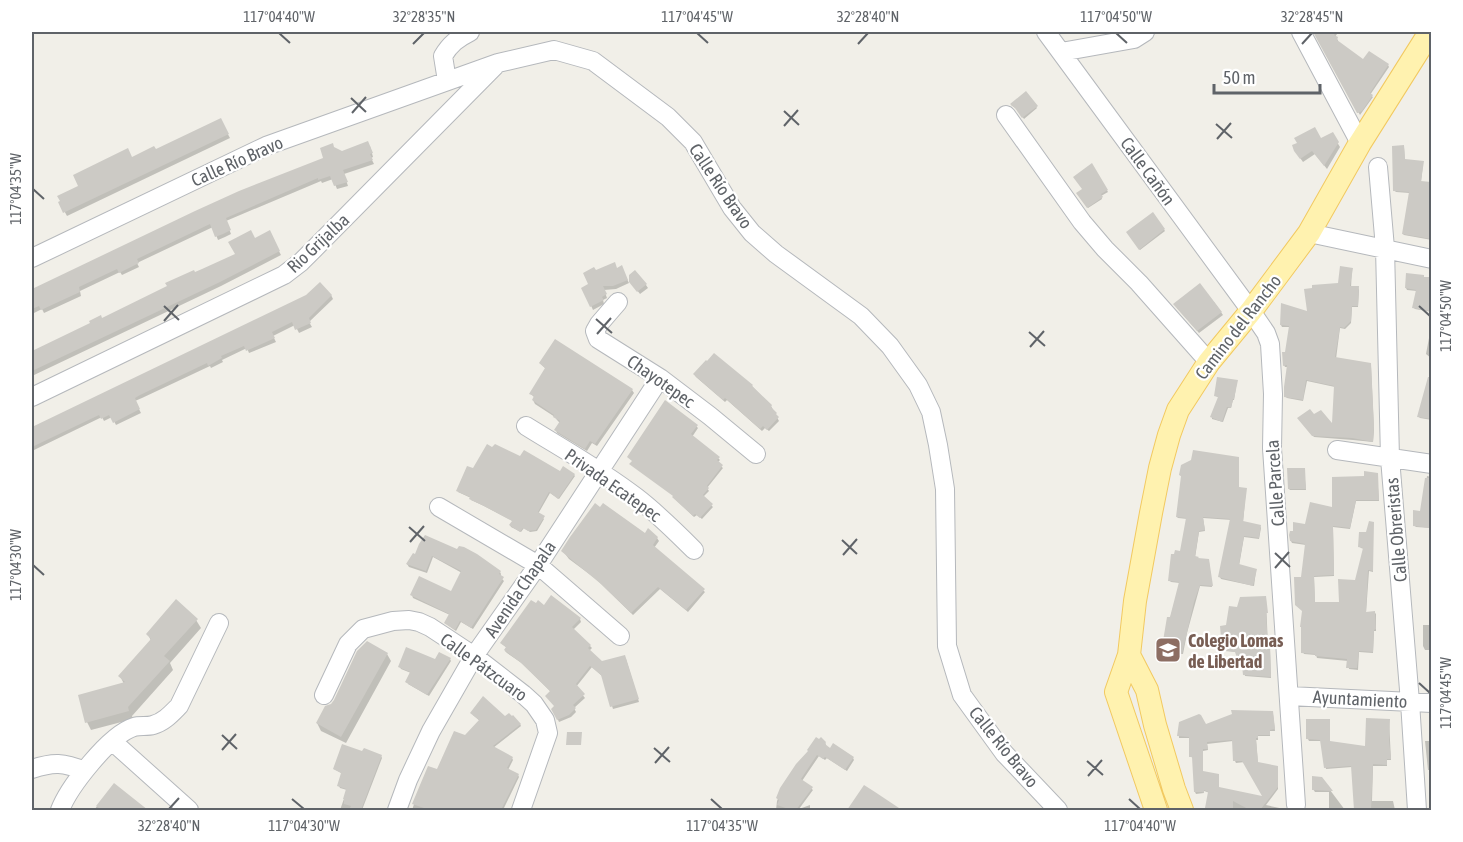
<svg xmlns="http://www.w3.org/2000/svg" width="1463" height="842" viewBox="0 0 1463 842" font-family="'Asap Condensed',sans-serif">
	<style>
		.shadow { fill: #0003; fill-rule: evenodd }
		.building { fill: #cccac5; fill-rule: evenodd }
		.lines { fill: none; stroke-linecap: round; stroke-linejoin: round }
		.minor-casing { stroke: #b5b8bc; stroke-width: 20 }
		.major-casing { stroke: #f2c960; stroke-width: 24 }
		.minor { stroke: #fff; stroke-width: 18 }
		.major { stroke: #fff2af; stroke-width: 22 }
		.ticks { fill: none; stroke: #5f6368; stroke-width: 2 }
		.labels { text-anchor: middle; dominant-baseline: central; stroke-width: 4.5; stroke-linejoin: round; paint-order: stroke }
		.street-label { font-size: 18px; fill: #5f6368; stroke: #fff }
		.education-label { font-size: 18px; font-weight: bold; fill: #785e54; stroke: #fff; text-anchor: start }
		.neatline { fill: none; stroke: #5f6368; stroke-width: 2 }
		.ticks-label { font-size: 15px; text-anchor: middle; fill: #5f6368 }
	</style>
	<rect width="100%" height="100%" fill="#f1efe8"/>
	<path class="shadow" d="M1315 32H1335L1337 34 1335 37 1338 40V42L1364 61 1388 65 1389 67 1370 95 1373 97 1360 115Z
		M1026 93 1037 108 1024 119 1018 110 1011 105Z
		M220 120 230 138 67 216 60 203 132 159 156 151Z
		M1332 134 1340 147 1327 169 1315 154 1303 162 1298 155 1299 144 1320 140Z
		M370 146 373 157 371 158 374 164 344 174 348 186 337 189 333 179 322 183 321 181 226 221 231 234 225 237 218 240 213 227 137 263 139 267 122 275 120 272 80 291 81 296 44 313 42 309 32 314V290L195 212 325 159 334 148 342 152Z
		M1404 147 1405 161 1423 164 1421 182 1432 183V240L1404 235 1403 234 1410 193 1396 192 1395 191Z
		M1092 166 1108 192 1101 196 1102 199 1088 208 1078 193 1084 189Z
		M1153 214 1165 231 1140 250 1128 232Z
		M269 232 281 255 221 286 32 376V353L237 254 255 240Z
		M617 269 623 271 629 283 616 289 604 290 607 298 603 300 604 304 593 310 583 288 590 285 595 272Z
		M1352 269 1351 288H1358L1359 290 1358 307H1352L1351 323 1345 329 1340 328 1336 359 1371 366 1374 430 1373 442 1353 440 1314 437 1299 418 1314 416 1334 427 1335 387 1307 381 1303 401 1287 398 1286 397 1289 367H1285L1284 365 1290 327H1282L1281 325 1309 314 1339 285Z
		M1425 279H1431L1432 312 1415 309 1414 308 1417 291 1407 290 1406 288Z
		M633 285H646L648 288 640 294Z
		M331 295 333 299 309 322 312 327 299 333 295 325 273 336 276 342 249 353 247 348 222 360 223 362 211 368 210 366 142 398 135 401 141 413 116 425 112 417 104 421 102 417 32 451V428L273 313Z
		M1214 302 1223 315 1199 333 1177 308Z
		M1432 322V359L1426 354Z
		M555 341 632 390 634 393 597 446 592 443 587 451 557 433 556 430 560 423 557 420 555 417 535 404 533 400 535 398 531 394 546 369 540 363Z
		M714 355 752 386 771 406 779 421 769 431 765 428 762 431 727 400 725 402 696 377 694 374Z
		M1237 381 1234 400H1233L1231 408H1228L1223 422 1212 419V417L1219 398 1216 396Z
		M1428 384 1432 385V420L1420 418 1419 417Z
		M696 426 698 428 692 437 718 458 720 460 717 463 723 468 707 488 709 491 703 497 713 507 702 519 697 515 694 517 675 499V497L629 457Z
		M520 458 560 473 574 475 575 476 559 499 550 493 538 514 544 519 537 531 530 532 524 528 521 532 511 527 510 525 513 521 484 506 471 500V498L458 492 474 470Z
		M1304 470 1306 490H1290L1289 489Z
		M1377 474 1379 501H1356L1350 529 1333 527 1334 576 1314 577 1315 603 1340 604 1357 582 1364 549 1361 548 1360 547 1373 523V572L1369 571 1366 613H1375L1376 614V631H1374L1373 653 1359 652 1358 670 1349 669 1348 661 1317 658 1316 655 1304 654 1303 652V578L1306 545 1292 543 1291 541 1306 525 1334 508 1366 477Z
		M1180 475 1246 489 1243 523 1260 526 1261 528 1259 539 1244 537 1239 566 1256 571 1254 586 1221 579 1220 577 1232 520 1203 518 1205 531 1199 532 1195 558 1209 562 1212 587 1200 586 1187 633 1183 654 1169 652 1167 642 1164 640 1180 583 1171 582 1170 581 1181 553 1188 519 1178 518 1177 517 1182 477Z
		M1427 476 1432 477V528L1416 527 1415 526 1421 513Z
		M645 535 657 538 659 541 654 548 705 592 688 612 660 589 633 615 596 579 569 559 563 551Z
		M420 544 500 572 501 574 500 577 504 581 473 629 461 622 456 631 445 623 450 615 413 598 412 595 452 593 462 573 433 557 427 573 409 567 407 564 414 555 416 556Z
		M551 597 580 619 581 622 573 630 590 646 592 648 589 651 602 663 626 659 639 702 613 709 603 677 592 667 576 687 585 698 574 708 576 712 571 717 559 722 553 709 556 707 551 692 523 664 507 653 505 651 507 648 502 644 544 607Z
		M1266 599 1268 648 1270 649 1271 678 1245 676 1243 657 1239 658 1237 652 1225 651 1224 650 1227 626 1239 609Z
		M196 620 201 628 170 663 173 670 132 716 133 719 91 730 87 722 124 684 120 676 151 641 148 634Z
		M1423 625H1432V654L1429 650H1425L1423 646Z
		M387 654 391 661 346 743 321 731 317 723 332 705Z
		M450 659 451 661 429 696 408 684 411 673 401 669 400 667Z
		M1273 714 1275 731H1270V736H1258V740H1256L1258 764 1278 769V789L1266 805 1284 809 1285 810 1208 809 1207 808 1210 793 1204 791V793L1196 794 1195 792 1194 758 1191 757 1190 738H1179V736L1205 726ZM1233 741 1235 761 1236 763 1245 762 1265 798 1219 789 1218 775 1203 773V751L1208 750 1207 744ZM1202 782 1206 783 1203 793Z
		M473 715 505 718 520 724 521 726 493 748 512 758 513 760 508 770 518 775 519 777 503 810 490 805 488 810H412L421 784 438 771 480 721Z
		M1329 720 1330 743 1366 747 1389 720 1391 760H1387V766H1373L1372 801H1393L1395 810H1355L1352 767 1326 769 1322 741H1309L1308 739Z
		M1425 741H1432V770H1428Z
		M825 743 826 744 825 746 853 758 854 760 847 771 827 758 825 760 819 756 802 781 813 790 799 809 810 805V810H776L777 801 782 789Z
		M362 753 381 756 382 758 362 810H340L347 790 340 788 339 786 343 774 334 769Z
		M1321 778 1345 810H1329V792H1315L1313 789Z
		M114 785 146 810H94Z"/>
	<path class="building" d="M1313 32H1336L1334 35 1338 37 1337 40 1363 59 1369 51 1389 64 1370 93 1373 95 1362 111 1358 113H1357Z
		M1026 91 1038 106 1022 118 1015 108 1010 104Z
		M221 118 229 134 63 213 58 202 60 201 57 196 78 186 73 175 128 148 132 157 154 146 156 149Z
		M1315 127 1321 138 1333 132 1339 142 1324 166 1312 151 1300 159 1294 151 1292 145 1297 143 1294 138Z
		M368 141 373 153 370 154 373 160 343 170 348 182 334 186 330 176 318 180V178L226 218 231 230 223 234 215 237 210 224 137 259 139 263 119 273 117 269 79 287 80 292 41 310 39 306 32 309V289L195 211 239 191 323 158 320 148 333 143 334 147 342 151Z
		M1404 145 1405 159 1424 161 1421 181 1431 182V239L1402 234 1409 192 1393 191 1392 146Z
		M1092 163 1108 190 1101 194 1103 197 1087 208 1076 193 1082 189 1073 177Z
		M1153 212 1165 229 1139 250 1126 232Z
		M251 230 255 238 270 230 280 251 220 282 32 371V358L34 356 32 351 90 323 89 321 101 315 102 318 167 286 165 283 194 270 195 272 202 269 235 254 228 242Z
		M615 262 617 268 622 265 628 280 613 286H603L607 294 602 297 604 300 590 307 581 288 588 284 583 273 594 267 596 270Z
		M1340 266 1353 268 1350 286H1359L1358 306H1352L1351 321 1344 328 1340 327 1335 357 1371 363 1374 427 1373 442 1352 438 1312 436 1297 418 1310 409 1314 414 1321 410 1332 423 1334 386 1306 380 1303 400 1284 397V387L1287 365 1283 366 1282 352H1285L1289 326 1280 325 1281 303 1307 311 1304 289 1312 288V285L1338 283Z
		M635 270 647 284 637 292 629 282V275Z
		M1406 273 1424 275V277H1431L1430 311 1412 308 1416 290 1405 288Z
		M320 282 332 295 309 318 311 323 295 330 292 322 272 332 275 338 246 351 244 346 221 356 222 358 208 366 207 363 140 395 135 398 140 409 113 423 109 415 101 419 99 415 32 447V427L306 295Z
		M1200 283 1222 312 1197 331 1173 304Z
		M555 339 633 389 595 444 590 441 585 449 554 430 560 421 553 417 554 415 532 400 534 396 529 394 545 368 539 363Z
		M714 353 753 385 752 386 772 405 771 407 777 413 776 414 779 417 767 430 763 426 760 429 725 398 723 400 693 374 706 360 707 361Z
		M1217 377 1238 380 1234 399H1233L1231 408 1227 407 1222 422 1210 417 1218 397 1214 396Z
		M1428 377H1431V419L1417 417Z
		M665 400 698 425 691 434 720 457 717 460 723 465 707 486 709 488 703 495 713 504 700 518 695 514 693 516 672 497 673 496 629 464 632 461 627 457Z
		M487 444 492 447 495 444 520 456 524 450 560 471 563 466 575 474 558 499 549 492 538 512 545 516 536 530 528 531 523 528 520 532 509 525 512 521 482 505 469 499 470 497 456 491 467 466 473 468Z
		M1193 450 1239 457V487L1247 488 1243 521 1261 525 1259 538 1244 536 1239 564 1257 569 1253 586 1218 577 1230 519 1203 517 1205 530 1199 531 1195 556 1199 557 1198 558 1209 559 1213 586 1200 585 1194 602 1182 654 1166 651 1167 644H1166V641H1163L1167 617H1170L1179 582 1168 581 1171 554H1174L1175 550 1180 551 1186 518 1176 517 1181 476 1179 475 1181 465 1191 460Z
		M1287 468H1305L1306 489H1288Z
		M1364 471 1378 473 1379 500H1356L1350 528 1333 526 1334 575 1314 576 1315 602H1339L1338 579 1355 580 1363 548 1358 547 1359 532H1366L1369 521 1374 522 1373 571 1368 570 1366 612 1375 611 1376 629 1374 630 1373 652 1359 651 1357 668H1346L1347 659 1315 656V654L1301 653V627H1300L1302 611 1295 605 1294 577H1301L1305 544 1290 541 1289 535 1290 531H1293V522L1305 524 1310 502 1332 507V477L1364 476Z
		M1425 478H1431V528L1413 526V510L1420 511Z
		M595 503 600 507 603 503 645 533 648 528 658 537 653 545 705 589 686 610 658 587 631 613 601 584 561 551 570 537Z
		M425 535 457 549 459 546 464 547 477 554 501 571 499 574 504 577 471 628 460 621 455 630 444 623 449 614 410 595 419 576 451 591 461 571 432 556 426 571 406 564 413 553 415 554 419 544Z
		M551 595 581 618 572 627 591 645 588 648 602 661 625 655 639 699 610 707 601 675 590 666 576 684 585 694 573 705 576 708 569 715 557 720 551 709 554 706 545 696 550 691 520 662 504 650 506 647 500 643 531 600 536 603 538 600 544 605Z
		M1266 596 1268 613H1266L1268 646H1270L1271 677 1243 675 1241 656 1237 658 1235 652 1222 650 1220 626 1226 625 1229 606 1237 607 1240 597Z
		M176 599 198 619 164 656 170 661 128 707 129 711 85 723 78 695 125 682 118 676 151 639 146 634Z
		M367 641 388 653 341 737 316 723 325 706 331 704 334 700 357 651Z
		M406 647 435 659 439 652 451 658 427 695 405 682 410 672 398 667Z
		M483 696 505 716 509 713 512 716 513 715 521 724 493 746 513 757 507 768 519 774 501 810H430L412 804 428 766 437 769 454 731 465 735 479 720 470 713Z
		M1231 710 1273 711 1275 729 1270 730V735H1258V738H1256L1258 762 1278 766V787L1260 810 1248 809 1233 801V810H1218L1205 808 1208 792 1204 790V792H1194L1192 757H1189V737L1177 736 1179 722 1199 714 1201 715 1206 724 1232 714ZM1232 740 1233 761H1242L1262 796 1219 787V774L1203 771V749H1208L1207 742Z
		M1366 718 1390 719 1389 740 1391 759H1387V765L1373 764 1371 810H1354L1351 766 1324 768 1320 740 1306 739V719H1330V741L1365 746Z
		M567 732H582L581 745H566Z
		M816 737 819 739 821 737 826 742 825 744 830 748 833 743 854 757 845 770 825 757 823 759 817 755 801 779 813 787 796 810H791L777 805 779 800 776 798 780 788 796 764 808 751 807 750Z
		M342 744 362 751 364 748 382 755 361 810H349L351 806 344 804V799H343L346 789 337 786 341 773 333 769Z
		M1312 776 1322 777 1333 791 1312 790Z
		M114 783 148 810H102L96 806Z
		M864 785 875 792 902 810H847Z"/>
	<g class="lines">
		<defs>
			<path id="minor" d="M1046 32 1251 311 1266 333 1270 344 1273 394 1272 448 1296 805
				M1301 32 1360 143
				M1061 52 1134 39 1145 32
				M447 81 443 56C450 44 458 38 470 32
				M1006 115 1082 222 1105 249 1139 283 1209 362
				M1378 167 1385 248 1390 458 1410 702 1417 810
				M1309 233 1432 259
				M32 258 266 146 498 63 554 50 593 61 668 117 693 142 732 208 752 233 776 254 861 316 890 346 918 385 931 412 938 445 945 489 947 646 962 695 1004 753 1058 810
				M618 302 599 324 595 331 598 339 660 378 710 416 756 454
				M32 397 284 275 301 262 317 246 495 66
				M526 426C563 449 601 470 636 497 657 513 675 531 694 550
				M1337 450 1432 464
				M439 507 538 565 620 636
				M324 695 348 644 363 629 393 621 409 620 419 622 430 627 474 656 523 694 534 704 545 720 548 733 521 810
				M1289 696 1432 703
				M112 741 189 810
				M32 769C53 762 64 762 84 771
				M60 810C69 787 109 735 134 727 140 725 147 727 153 725 164 722 171 714 179 706L219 623
				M397 810 408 780 431 731 474 656 538 565 660 378"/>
			<path id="major" d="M1129 655 1147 690 1155 725 1174 789 1182 810
				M1156 810 1116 692 1129 655 1135 601 1151 513 1160 468 1169 435 1178 410 1209 362 1251 311 1309 233 1360 143 1430 32"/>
		</defs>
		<use href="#minor" class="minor-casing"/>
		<use href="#major" class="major-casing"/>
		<use href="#minor" class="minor"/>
		<use href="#major" class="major"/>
	</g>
	<path class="ticks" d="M279 33 290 43M697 33 708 43M1116 33 1127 43M413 44 424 33M858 44 868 33M1302 44 1312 33M351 98 366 112M784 111 799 125M352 113 366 97M1216 124 1232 138M784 126 798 110M1217 139 1231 123M33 189 44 199M164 306 179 320M1419 306 1430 316M596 319 612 333M164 321 178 305M1029 332 1045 346M597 334 611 318M1030 347 1044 331M409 527 425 541M842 540 857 554M410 542 424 526M1275 553 1290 567M843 555 857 539M33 565 44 575M1275 568 1289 552M1419 683 1430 693M222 735 237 749M654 748 670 762M222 750 236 734M1087 761 1103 775M655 763 669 747M1088 776 1102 760M292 799 304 809M711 799 722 809M1129 799 1140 809M169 809 179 798"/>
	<defs>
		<symbol id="school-square" viewBox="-11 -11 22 22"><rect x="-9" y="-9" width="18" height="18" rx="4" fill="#8d6e63" stroke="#fff"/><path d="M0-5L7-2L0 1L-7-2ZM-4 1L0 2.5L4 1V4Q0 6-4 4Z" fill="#fff"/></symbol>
	</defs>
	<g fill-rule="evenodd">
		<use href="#school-square" x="1153" y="635" width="30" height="30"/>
	</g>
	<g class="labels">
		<g class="street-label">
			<text transform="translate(237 161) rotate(-24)">Calle Río Bravo</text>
			<text transform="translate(1148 171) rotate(54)">Calle Cañón</text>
			<text transform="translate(721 186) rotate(56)">Calle Río Bravo</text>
			<text transform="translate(318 243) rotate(-43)">Rio Grijalba</text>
			<text transform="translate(1238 327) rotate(-52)">Camino del Rancho</text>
			<text transform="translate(661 381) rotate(35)">Chayotepec</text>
			<text transform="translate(1275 483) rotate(-94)">Calle Parcela</text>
			<text transform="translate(613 485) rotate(35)">Privada Ecatepec</text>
			<text transform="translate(1396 530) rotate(-95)">Calle Obreristas</text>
			<text transform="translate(520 589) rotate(-56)">Avenida Chapala</text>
			<text transform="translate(484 667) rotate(36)">Calle Pátzcuaro</text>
			<text transform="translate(1360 699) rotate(3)">Ayuntamiento</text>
			<text transform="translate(1004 747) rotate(51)">Calle Río Bravo</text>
		</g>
		<g class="education-label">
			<text x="1188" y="640">Colegio Lomas<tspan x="1188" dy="21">de Libertad</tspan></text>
		</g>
	</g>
	<rect width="1463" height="842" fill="none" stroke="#ffffff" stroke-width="66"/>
	<path d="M1214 84v9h106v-9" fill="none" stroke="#5f6368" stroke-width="3"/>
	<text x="1223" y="84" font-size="18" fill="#5f6368" stroke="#ffffff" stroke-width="4.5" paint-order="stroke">50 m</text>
	<rect x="33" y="33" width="1397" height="776" class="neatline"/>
	<g class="ticks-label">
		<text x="279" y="22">117°04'40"W</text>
		<text x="424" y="22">32°28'35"N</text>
		<text x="697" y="22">117°04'45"W</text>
		<text x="868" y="22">32°28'40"N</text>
		<text x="1116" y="22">117°04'50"W</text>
		<text x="1312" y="22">32°28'45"N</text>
		<text transform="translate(16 189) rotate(-90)" y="5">117°04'35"W</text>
		<text transform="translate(1446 316) rotate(-90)" y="5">117°04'50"W</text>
		<text transform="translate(16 565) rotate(-90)" y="5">117°04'30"W</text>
		<text transform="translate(1446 693) rotate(-90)" y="5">117°04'45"W</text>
		<text x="169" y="831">32°28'40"N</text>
		<text x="304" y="831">117°04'30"W</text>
		<text x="722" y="831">117°04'35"W</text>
		<text x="1140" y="831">117°04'40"W</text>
	</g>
</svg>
